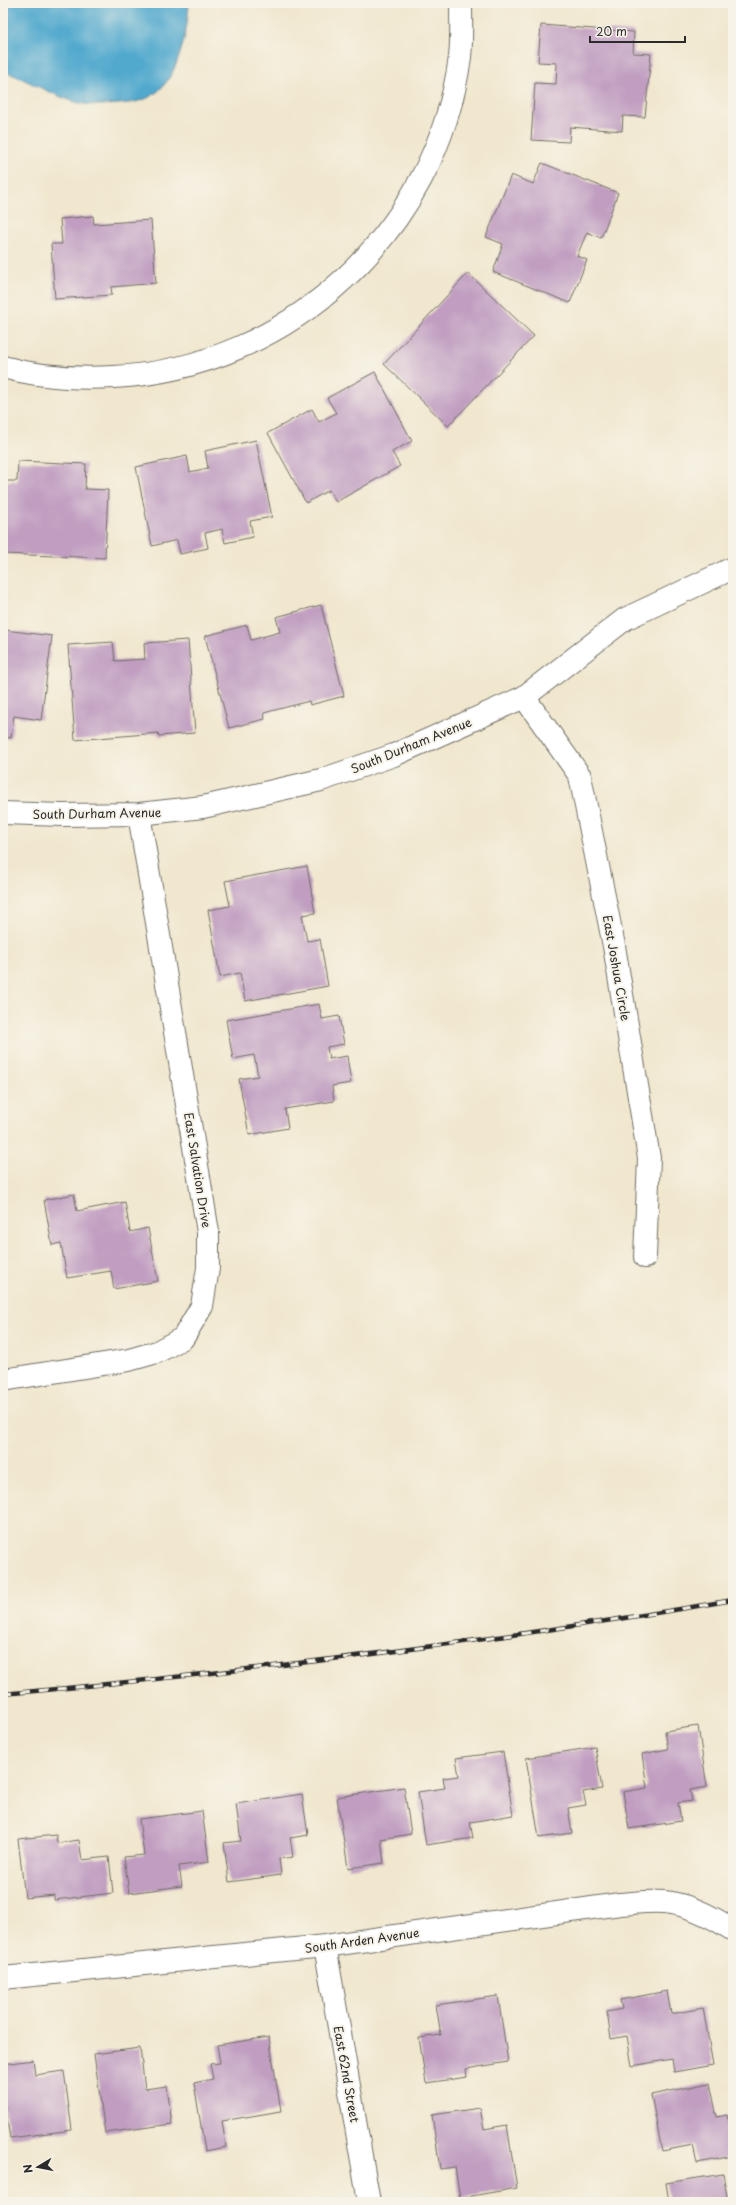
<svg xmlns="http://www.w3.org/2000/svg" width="736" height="2205" viewBox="0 0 736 2205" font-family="'Playpen Sans',sans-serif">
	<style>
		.water { fill: #51a9ce; stroke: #3e6a7c }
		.building { fill: #c09dc1 }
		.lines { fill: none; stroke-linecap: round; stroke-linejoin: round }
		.minor-casing { stroke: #706d64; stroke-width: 24 }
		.minor { stroke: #fff; stroke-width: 22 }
		.rail-casing { stroke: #2b2b2b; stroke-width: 4.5 }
		.rail { stroke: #f7f3e8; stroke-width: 3; stroke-dasharray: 9; stroke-linecap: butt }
		.labels { text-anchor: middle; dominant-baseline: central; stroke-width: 4; stroke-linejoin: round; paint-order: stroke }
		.street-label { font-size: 12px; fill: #2b2b2b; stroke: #f7f3e8 }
	</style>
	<rect width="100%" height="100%" fill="#f7f3e8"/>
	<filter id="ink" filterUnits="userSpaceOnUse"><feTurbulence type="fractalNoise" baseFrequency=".025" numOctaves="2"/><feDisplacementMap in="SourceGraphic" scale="8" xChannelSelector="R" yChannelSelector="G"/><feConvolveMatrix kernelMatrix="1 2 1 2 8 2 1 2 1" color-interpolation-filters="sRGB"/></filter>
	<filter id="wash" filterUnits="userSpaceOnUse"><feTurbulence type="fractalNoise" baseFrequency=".012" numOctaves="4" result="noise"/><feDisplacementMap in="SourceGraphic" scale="16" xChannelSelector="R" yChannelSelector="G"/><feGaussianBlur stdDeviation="0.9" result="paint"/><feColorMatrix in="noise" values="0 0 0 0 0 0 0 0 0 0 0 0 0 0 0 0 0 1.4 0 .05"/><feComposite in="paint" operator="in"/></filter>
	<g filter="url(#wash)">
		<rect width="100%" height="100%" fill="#f0e7ce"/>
		<path class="water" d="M3 3H189C188 30 178 82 151 96 142 102 129 103 119 104 106 105 92 106 79 103 52 96 29 80 3 71Z"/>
		<g id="blocks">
			<path class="building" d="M541 25 634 32 633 53 651 54 645 117 623 116 622 131 570 127 569 142 531 140 535 83 556 84 557 63 538 62Z
				M542 163 618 193 601 238 587 232 577 256 587 260 570 303 493 272 503 244 486 237 511 175 533 184Z
				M93 216 94 224 151 220 156 283 111 287 112 295 55 299 51 244H62L60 219Z
				M468 273 534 336 448 426 384 364Z
				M375 372 412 441 392 452 400 466 336 502 329 490 306 503 268 433 312 409 319 422 336 413 327 398Z
				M256 440 272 517 250 521 253 537 225 543 222 529 205 533 208 548 180 554 177 540 152 546 136 467 187 456 190 472 208 468 205 451Z
				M18 461 86 464 85 489 108 490 105 558 3 554V481H17Z
				M321 605 344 696 310 705 309 701 264 713 265 719 229 728 205 636 247 625 251 640 280 632 276 617Z
				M5 630 52 636 41 720 14 716 11 738 3 737V643Z
				M188 640 195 733 159 736 158 733 75 740 68 645 113 642 115 661 145 659 144 643Z
				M307 866 315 913 302 915 307 941 320 939 328 986 245 1001 240 973 220 977 208 910 230 906 225 881Z
				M319 1004 322 1019 339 1016 344 1044 327 1047 329 1059 347 1056 351 1083 332 1086 334 1101 285 1109 288 1128 249 1135 239 1079 258 1076 254 1055 233 1059 226 1020Z
				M74 1194 77 1211 125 1202 130 1232 148 1228 158 1281 114 1289 111 1271 67 1278 61 1243 52 1245 44 1200Z
				M698 1726 707 1787 690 1790 692 1801 678 1803 681 1821 629 1829 623 1792 647 1788 642 1754 668 1749 665 1731Z
				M595 1747 602 1789 583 1792 586 1805 568 1808 572 1833 539 1838 526 1758Z
				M503 1752 513 1815 470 1822 473 1838 426 1845 418 1792 445 1788 443 1778 459 1776 456 1758Z
				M404 1787 411 1834 381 1839 384 1863 348 1868 337 1797Z
				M302 1794 308 1835 290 1838 293 1857 279 1859 281 1875 229 1882 224 1843 241 1841 236 1804Z
				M202 1811 209 1862 179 1866 182 1886 129 1893 124 1857 144 1855 139 1819Z
				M56 1835 57 1843 79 1840 82 1860 109 1857 113 1893 54 1900V1895L25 1898 18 1839Z
				M667 1991 671 2014 703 2008 713 2065 674 2072 672 2059 632 2066 627 2036 611 2039 607 2012 622 2009 620 2000Z
				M498 1996 508 2062 466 2069 467 2077 426 2083 419 2038 441 2035 436 2005Z
				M269 2037 281 2111 222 2121 226 2147 205 2151 194 2083 213 2079 210 2064 220 2063 217 2045Z
				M140 2048 145 2089 167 2086 172 2124 105 2133 94 2054Z
				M33 2060 35 2075 64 2071 72 2130 10 2138 3 2095V2064Z
				M710 2083 717 2117 727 2115 733 2156 697 2163 693 2145 662 2151 651 2095Z
				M480 2108 484 2129 507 2125 517 2188 460 2198 455 2167 440 2169 432 2115Z
				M723 2174 728 2202H669L666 2183Z"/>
		</g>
	</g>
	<g filter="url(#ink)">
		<use href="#blocks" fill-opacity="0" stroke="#706d64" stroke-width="1"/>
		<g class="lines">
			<defs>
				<path id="minor" d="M3 367C39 377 77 379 114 377 289 368 437 231 460 57 462 40 461 21 461 3
					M524 697 580 776 614 946 649 1158 645 1257
					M3 813 63 815 139 814 203 807 321 780 394 755 524 697 625 619 733 568
					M3 1380 129 1360 157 1352 183 1338 202 1306 208 1268V1232L139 814
					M325 1946 369 2202
					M3 1978 325 1946 620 1904C634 1903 649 1901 664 1902 687 1904 713 1917 733 1930"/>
			</defs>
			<use href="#minor" class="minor-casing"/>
			<use href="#minor" class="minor"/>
			<defs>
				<path id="rail" d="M3 1694C246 1672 492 1642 733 1600"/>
			</defs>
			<use href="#rail" class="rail-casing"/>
			<use href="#rail" class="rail"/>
		</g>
	</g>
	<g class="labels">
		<g class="street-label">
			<text transform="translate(411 745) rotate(-22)">South Durham Avenue</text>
			<text transform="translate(97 813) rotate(-1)">South Durham Avenue</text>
			<text transform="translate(617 968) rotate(80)">East Joshua Circle</text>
			<text transform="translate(198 1170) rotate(81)">East Salvation Drive</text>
			<text transform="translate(362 1940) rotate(-8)">South Arden Avenue</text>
			<text transform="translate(347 2074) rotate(80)">East 62nd Street</text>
		</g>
	</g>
	<rect width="736" height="2205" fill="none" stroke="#f7f3e8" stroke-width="16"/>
	<g transform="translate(38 2167) rotate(260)" stroke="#f7f3e8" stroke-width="3" paint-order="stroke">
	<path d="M0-3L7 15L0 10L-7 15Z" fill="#2b2b2b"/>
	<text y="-6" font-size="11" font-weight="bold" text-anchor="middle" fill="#2b2b2b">N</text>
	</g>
	<path d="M590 36v6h95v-6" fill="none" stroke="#2b2b2b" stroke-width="2"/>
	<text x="596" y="36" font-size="12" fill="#2b2b2b" stroke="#f7f3e8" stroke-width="3" paint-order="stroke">20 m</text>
</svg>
